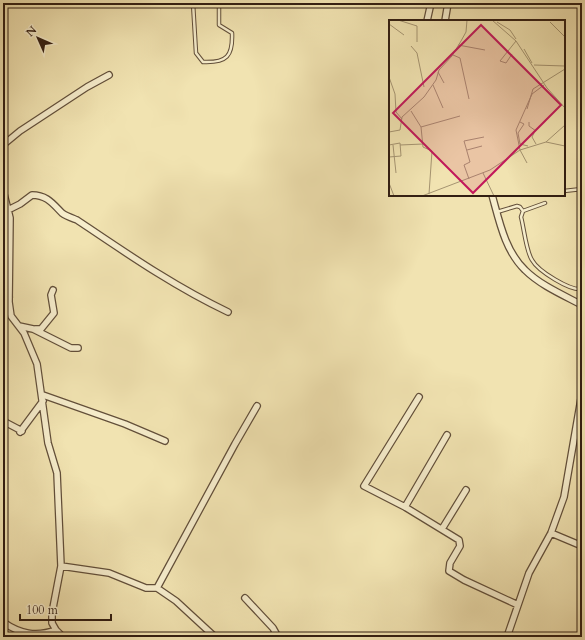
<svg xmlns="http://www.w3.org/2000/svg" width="585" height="640" viewBox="0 0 585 640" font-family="Cardo,serif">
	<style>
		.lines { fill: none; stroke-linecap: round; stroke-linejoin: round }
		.service-casing { stroke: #624f3a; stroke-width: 4.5 }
		.minor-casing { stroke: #624f3a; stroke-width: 8 }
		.service { stroke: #f6edcc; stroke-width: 2.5 }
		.minor { stroke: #f6edcc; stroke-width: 5.5 }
		.inset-road { fill: none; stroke: #a59471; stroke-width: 1 }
		.view { fill: #c2185b; fill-opacity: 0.15; stroke: #c2185b; stroke-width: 2 }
		.inset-edge { fill: none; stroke: #321e12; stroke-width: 2 }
	</style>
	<rect width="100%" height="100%" fill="#f1e3b1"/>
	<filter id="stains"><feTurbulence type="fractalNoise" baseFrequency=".005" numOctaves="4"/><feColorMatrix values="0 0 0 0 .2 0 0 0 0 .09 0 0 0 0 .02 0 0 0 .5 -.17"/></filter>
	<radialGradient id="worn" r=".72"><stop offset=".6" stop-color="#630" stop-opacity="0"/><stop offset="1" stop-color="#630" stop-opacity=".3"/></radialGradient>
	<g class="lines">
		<defs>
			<path id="service" d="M193 3 196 53 203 62C227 63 233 56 232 33L219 25V3
				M564 191 582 189
				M523 211 545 203
				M497 212 517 206 520 207 523 211 521 217C524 228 526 251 532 260 538 271 570 291 582 289"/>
			<path id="minor" d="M427 21 431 3
				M445 21 448 3
				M3 145 20 131 87 87 109 75
				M3 190 10 218 9 302 11 316 24 333 37 364 48 443 57 473 61 566 52 613V623L56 630 63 637
				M492 195C499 220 505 251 525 270 540 285 563 295 582 305
				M8 210 20 204 32 195C47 195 53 204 62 213 66 216 72 218 77 220 126 253 175 287 228 312
				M3 303 9 297
				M19 326 33 329 71 348H78
				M35 329H41L54 313 51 295 53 290
				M43 395 125 424 165 441
				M419 397 364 486 405 507 459 540 460 546 450 563 449 571 464 580 518 605
				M3 421 22 431
				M20 432 43 401
				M405 507 447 435
				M442 529 466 490
				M551 533 582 546
				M61 566 109 573 146 588H157L176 601 215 637
				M157 588 235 444 257 406
				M245 598 273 628 278 637
				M3 622C20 634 36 637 56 630
				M507 637 529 573 551 533 564 497 582 393"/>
		</defs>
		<use href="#service" class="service-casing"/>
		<use href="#minor" class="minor-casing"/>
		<use href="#service" class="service"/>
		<use href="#minor" class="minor"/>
	</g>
	<g transform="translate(389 20)">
		<rect width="176" height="176" fill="#f1e3b1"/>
		<path class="inset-road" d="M9 0 28 6V22M103 0 127 21 158 68 176 88M108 2 121 10 127 19M161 2 176 17M0 4 15 15M69 25 96 30M22 26 28 33 35 67M135 29 143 43M123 34 117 43 111 41 127 21M64 35 71 38 80 79M145 45 176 46M49 52 55 63M0 57 6 74 7 92 13 99M44 65 54 88M138 89 144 69 176 49M22 91 32 107 34 127 43 131 40 174M131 102 135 104 129 113 131 124 139 126M140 102V106L147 111M32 107 71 96M0 112 11 110 13 97 35 77 47 60 50 50 63 36 72 21 77 12 78 0M145 113 143 117 147 124M157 122 176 126M0 125 11 123 12 136 0 137M4 125 7 153M11 125 34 124M78 130 93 126M138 143 131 130 127 110 143 74 155 65M94 153 105 176M80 159 75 145 81 142 75 121 95 117M0 163 5 176M33 176 101 150 131 130 157 122 176 105"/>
		<path class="view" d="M92 5 172 85 84 173 4 93Z"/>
		<rect width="176" height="176" class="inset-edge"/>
	</g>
	<rect width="585" height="640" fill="none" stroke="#f1e3b1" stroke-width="16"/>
	<rect x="4" y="4" width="577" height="632" fill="none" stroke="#321e12" stroke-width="2"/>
	<rect x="8" y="8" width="569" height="624" fill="none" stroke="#321e12"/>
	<g transform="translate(38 38) rotate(315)" stroke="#f6edcc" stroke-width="3" paint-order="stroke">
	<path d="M0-3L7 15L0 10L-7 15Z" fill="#321e12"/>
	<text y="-6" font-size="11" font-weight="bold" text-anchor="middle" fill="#321e12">N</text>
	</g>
	<path d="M20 614v6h91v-6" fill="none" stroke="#321e12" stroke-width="2"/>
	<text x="26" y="614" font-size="12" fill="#321e12" stroke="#f6edcc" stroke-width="3" paint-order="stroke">100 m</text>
	<rect width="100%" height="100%" filter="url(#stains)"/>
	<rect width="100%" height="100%" fill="url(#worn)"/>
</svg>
